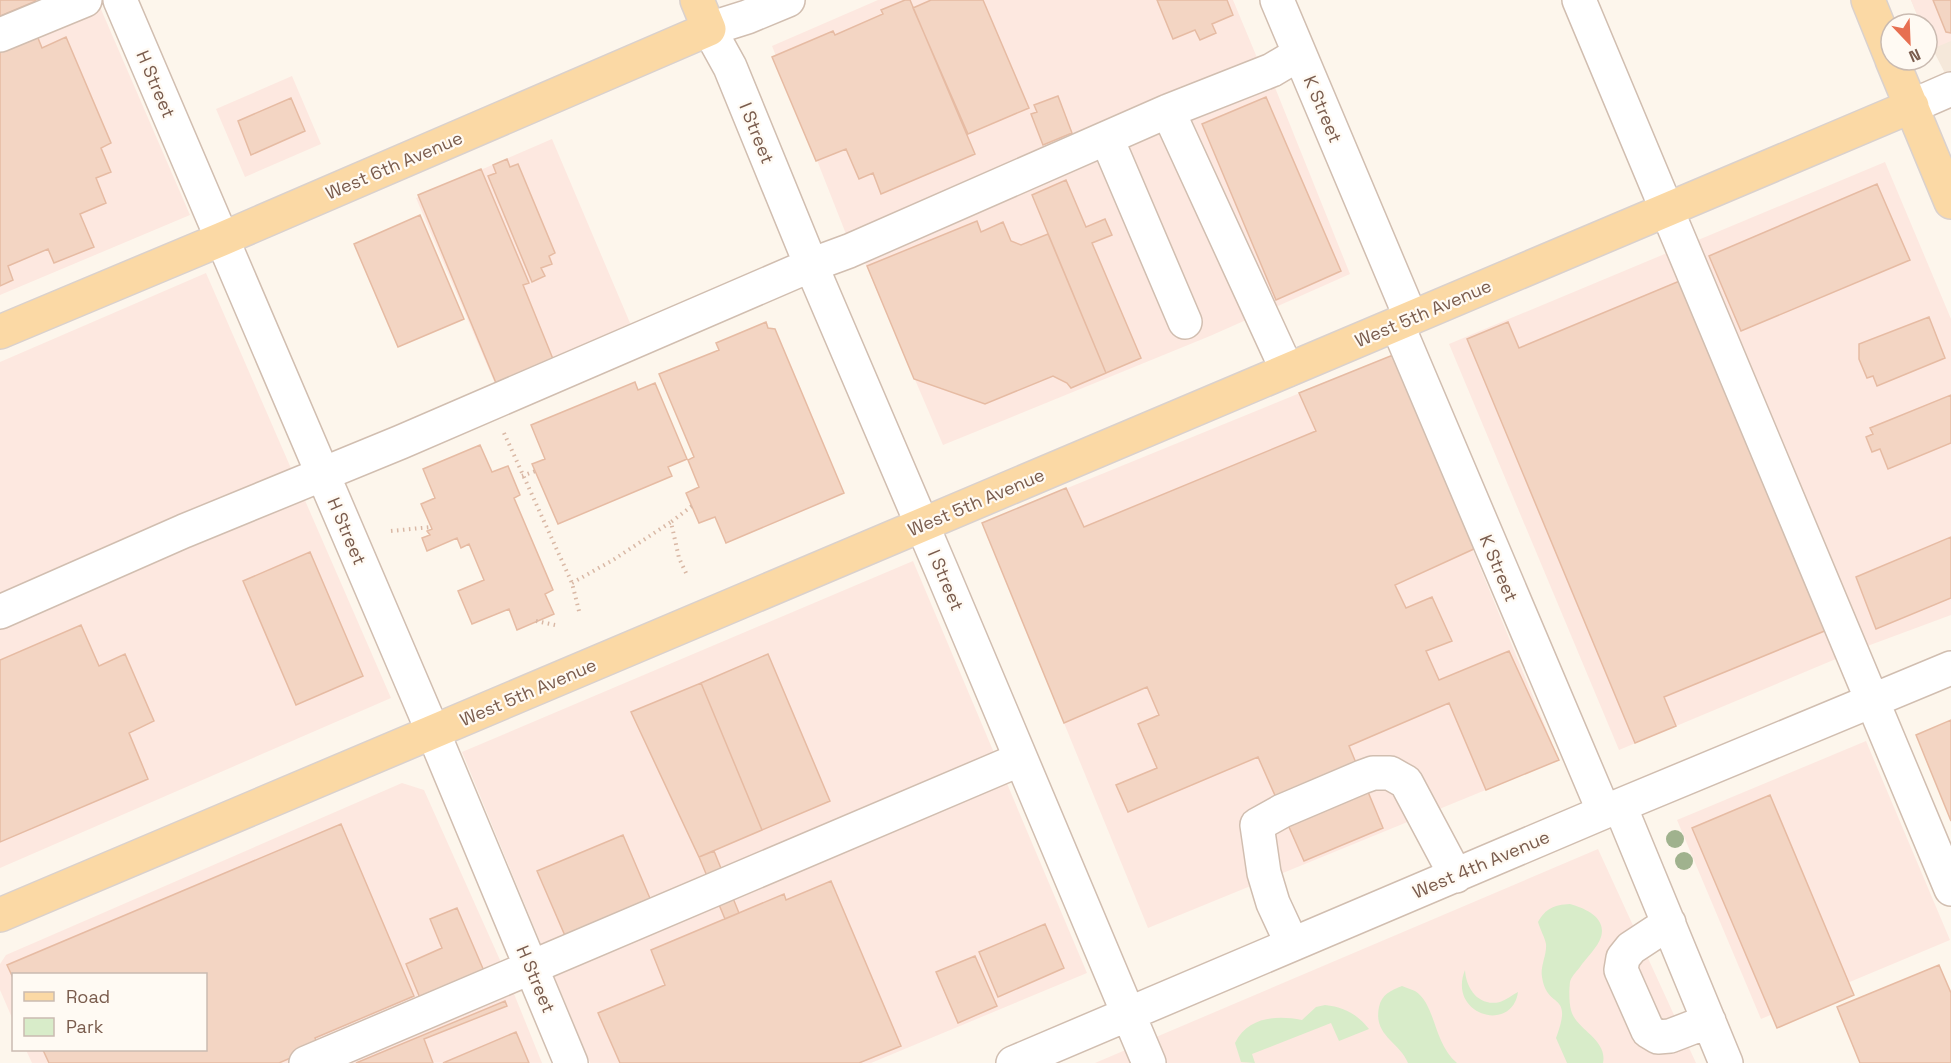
<svg xmlns="http://www.w3.org/2000/svg" width="1951" height="1063" viewBox="0 0 1951 1063" font-family="'Space Grotesk',sans-serif">
	<style>
		.residential { fill: #f5e8da }
		.commercial { fill: #fde8e0 }
		.green { fill: #d8ecc9 }
		.building { fill: #f3d5c3; stroke: #e6bba3; stroke-width: 1.5 }
		.lines { fill: none; stroke-linecap: round; stroke-linejoin: round }
		.minor-casing { stroke: #d1beb0; stroke-width: 36 }
		.major-casing { stroke: #dad1cd; stroke-width: 36 }
		.path { stroke: #d9b8a5; stroke-width: 4; stroke-dasharray: 1.5 4.5; stroke-linecap: butt }
		.minor { stroke: #fff; stroke-width: 33 }
		.major { stroke: #fbd9a5; stroke-width: 33 }
		.tree { fill: #a0b28e }
		.labels { text-anchor: middle; dominant-baseline: central; stroke-width: 4.5; stroke-linejoin: round; paint-order: stroke }
		.street-label { font-size: 18px; fill: #7a5c4d; stroke: #fffaf3 }
	</style>
	<rect width="100%" height="100%" fill="#fdf6ec"/>
	<path class="residential" d="M1911 0H1951V85L1927 38V24H1921Z"/>
	<path class="commercial" d="M0 0H97L190 215 0 295Z
		M878 0H1233L1258 60 982 179 846 234 772 46Z
		M1911 0H1951V41L1932 49 1927 38V24H1921Z
		M292 76 321 144 245 177 216 109Z
		M1272 80 1350 274 1210 336 943 445 862 256Z
		M552 139 633 330 507 412 416 198Z
		M1885 162 1951 319V615L1862 648 1619 750 1449 344Z
		M206 273 391 698 0 868V362Z
		M1393 355 1559 760 1148 928 982 523Z
		M913 561 1087 973 871 1063H590L462 752Z
		M1866 741 1950 940 1761 1019 1677 820Z
		M402 783 424 790 504 969 542 1063H32L26 1050H206V974H14L13 1020 0 990V964L6 955Z
		M1598 849 1696 1063H1095Z"/>
	<path class="green" d="M1570 904C1584 908 1607 917 1601 937 1598 947 1586 958 1580 967 1576 972 1571 977 1570 982 1569 990 1569 1003 1571 1010 1575 1029 1608 1039 1603 1063H1567L1556 1038C1574 990 1547 1011 1542 977 1540 966 1547 955 1546 944 1545 938 1540 929 1538 922 1546 908 1554 905 1570 904Z
		M1465 970C1466 989 1479 1007 1500 1002 1506 1000 1512 995 1518 992 1512 1034 1447 1015 1465 970Z
		M1402 986C1406 988 1411 989 1415 991 1436 1004 1433 1043 1457 1063H1408C1399 1041 1373 1036 1379 1007 1382 994 1390 991 1402 986Z
		M1325 1005C1344 1007 1357 1014 1369 1029L1339 1041 1331 1023 1252 1054 1255 1063 1241 1062 1235 1043C1248 1017 1276 1015 1302 1020L1316 1007Z"/>
	<path class="building" d="M0 0H35L36 1 0 16Z
		M905 0H910L975 154 881 194 873 173 859 179 846 149 816 161 772 57 833 31 835 35 883 14 881 10Z
		M931 0H983L1029 108 968 134 913 8Z
		M1157 0H1227L1233 15 1212 24 1216 33 1200 40 1195 30 1173 39Z
		M1933 0H1951V33L1946 32Z
		M36 33 42 48 66 37 111 143 101 148 111 172 96 178 106 203 80 214 94 247 54 263 48 249 8 266 13 280 0 286V48Z
		M1058 96 1072 133 1043 145 1031 114 1037 112 1034 105Z
		M1266 97 1341 271 1276 300 1202 124Z
		M291 98 305 131 251 155 238 121Z
		M507 159 510 167 518 164 555 253 549 256 552 264 541 268 545 276 532 282 488 176 496 173 493 165Z
		M481 169 529 283 523 285 553 359 496 383 418 195Z
		M1066 180 1086 227 1105 219 1112 235 1092 243 1141 358 1106 373 1032 195Z
		M1877 184 1910 260 1741 331 1709 256Z
		M420 215 464 319 398 347 354 244Z
		M977 221 981 232 1003 222 1011 241 1021 245 1048 234 1106 373 1071 388 1067 383 1053 376 985 404 914 379 867 266Z
		M1682 280 1827 630 1664 697 1676 726 1635 743 1467 339 1508 322 1519 348Z
		M1929 317 1945 358 1877 386 1873 376 1867 378 1859 359V344Z
		M766 322 768 328 775 329 844 493 726 543 715 517 699 523 686 493 699 487 688 460 694 457 659 374 719 350 716 343Z
		M1393 355 1476 548 1395 585 1406 608 1432 597 1452 641 1426 651 1439 680 1509 651 1559 760 1486 790 1449 703 1349 746 1383 828 1304 861 1258 757 1128 812 1116 785 1157 768 1138 724 1159 715 1147 687 1064 723 982 523 1066 488 1084 527 1316 431 1299 393Z
		M635 382 638 390 655 383 687 459 668 467 672 476 558 524 532 464 545 459 531 425Z
		M1951 395V443L1888 469 1880 449 1872 452 1866 437 1873 434 1870 428Z
		M480 445 492 472 508 466 520 495 514 498 553 590 545 594 554 614 517 630 509 609 472 624 458 591 484 580 469 544 461 548 457 538 427 551 422 538 430 535 427 531 432 529 421 504 435 498 423 469Z
		M1951 537V598L1876 629 1856 577Z
		M310 552 363 676 296 705 243 581Z
		M81 625 99 666 125 654 154 721 129 733 148 779 0 842V660Z
		M768 654 830 801 762 830 701 683Z
		M701 683 762 830 699 857 631 712Z
		M1951 720V821L1916 735Z
		M1770 795 1854 995 1777 1028 1692 828Z
		M341 824 414 996 315 1038 318 1046 279 1063H49L43 1050H206V974H14V980L7 965Z
		M623 835 652 903 566 938 537 871Z
		M714 851 739 913 725 919 699 857Z
		M831 881 901 1046 859 1063H620L598 1013 665 985 651 950 784 894 786 900Z
		M457 908 484 971 420 998 406 964 442 948 430 919Z
		M1045 924 1064 968 998 997 979 952Z
		M975 956 997 1006 958 1023 936 972Z
		M1939 965 1951 993V1063H1860L1837 1007Z
		M505 1001 507 1006 424 1039 433 1063H356Z
		M516 1032 529 1063H443Z"/>
	<g class="lines">
		<defs>
			<path id="minor" d="M120 0 433 732 571 1063
				M788 0 747 17 709 29 730 67 811 265 941 569 1149 1063
				M1277 0 1411 318
				M1579 0 1951 889
				M0 35 85 0
				M1912 106 1951 89
				M1168 111 1287 370
				M1107 139 1185 322
				M1397 324 1604 812
				M0 612 184 531 401 442 811 265 849 251 1168 111 1272 70 1299 54
				M1620 806 1726 1063
				M1669 923 1631 948 1623 958 1621 970 1648 1031 1658 1037 1670 1036 1709 1021
				M1292 944 1273 903 1264 873 1257 825 1282 811 1362 777 1373 773H1390L1406 782 1456 876
				M306 1063 1021 759
				M1013 1063 1604 812 1951 668"/>
			<path id="major" d="M1868 0 1891 57
				M1892 60 1951 202
				M0 332 222 239 709 29 697 0
				M0 915 1912 106"/>
		</defs>
		<use href="#minor" class="minor-casing"/>
		<use href="#major" class="major-casing"/>
		<path class="path" d="M504 433 572 583 580 615
			M522 476 536 471
			M391 531 431 527
			M686 573 679 558 671 522 692 506
			M572 583 613 560 671 522
			M536 621 555 625"/>
		<use href="#minor" class="minor"/>
		<use href="#major" class="major"/>
	</g>
	<g class="tree">
		<circle cx="1675" cy="839" r="9"/>
		<circle cx="1684" cy="861" r="9"/>
	</g>
	<g class="labels">
		<g class="street-label">
			<text transform="translate(156 84) rotate(67)">H Street</text>
			<text transform="translate(1323 109) rotate(67)">K Street</text>
			<text transform="translate(757 133) rotate(68)">I Street</text>
			<text transform="translate(394 165) rotate(-23)">West 6th Avenue</text>
			<text transform="translate(1423 313) rotate(-23)">West 5th Avenue</text>
			<text transform="translate(976 502) rotate(-23)">West 5th Avenue</text>
			<text transform="translate(347 531) rotate(67)">H Street</text>
			<text transform="translate(1499 568) rotate(67)">K Street</text>
			<text transform="translate(946 580) rotate(67)">I Street</text>
			<text transform="translate(528 692) rotate(-23)">West 5th Avenue</text>
			<text transform="translate(1481 864) rotate(-23)">West 4th Avenue</text>
			<text transform="translate(536 979) rotate(67)">H Street</text>
		</g>
	</g>
	<rect x="12" y="973" width="195" height="78" fill="#fffaf3" stroke="#cabbb1" stroke-width="1.5"/>
	<rect x="24" y="992" width="30" height="9" fill="#fbd9a5" stroke="#cabbb1" stroke-width="1.5"/>
	<text x="66" y="1003" font-size="18" fill="#7a5c4d">Road</text>
	<rect x="24" y="1018" width="30" height="18" fill="#d8ecc9" stroke="#cabbb1" stroke-width="1.5"/>
	<text x="66" y="1033" font-size="18" fill="#7a5c4d">Park</text>
	<g transform="translate(1909 42) rotate(157)"><circle r="28" fill="#fffaf3" stroke="#cabbb1" stroke-width="1.5"/>
	<path d="M0-4.5L10 22L0 15L-10 22Z" fill="#e76f51"/>
	<text y="-9" font-size="16" font-weight="bold" text-anchor="middle" fill="#7a5c4d">N</text>
	</g>
</svg>
